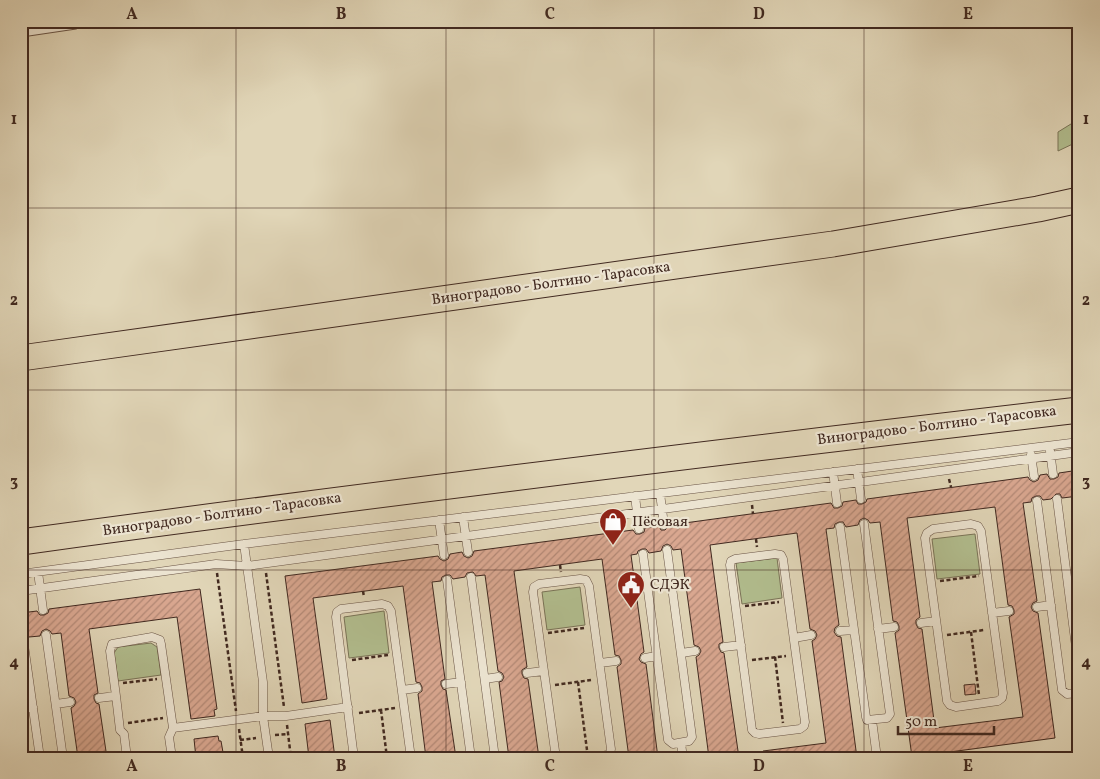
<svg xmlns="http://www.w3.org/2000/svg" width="1100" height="779" viewBox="0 0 1100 779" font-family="Vollkorn,serif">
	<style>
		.green { fill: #b2be8f; stroke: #7a7458 }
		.building { fill: url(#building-hatch); stroke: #412920; fill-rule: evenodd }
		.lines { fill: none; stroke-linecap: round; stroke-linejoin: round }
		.service-casing { stroke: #695446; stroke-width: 9 }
		.minor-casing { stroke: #695446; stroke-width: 17 }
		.primary-casing { stroke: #412920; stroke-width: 27 }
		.path { stroke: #412920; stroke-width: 2.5; stroke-dasharray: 4 2.5; stroke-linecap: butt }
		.service { stroke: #ece4d1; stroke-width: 8 }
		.minor { stroke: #ece4d1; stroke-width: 15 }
		.primary { stroke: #e1d6b8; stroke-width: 25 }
		.grid { fill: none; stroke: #412920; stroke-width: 1; stroke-opacity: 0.55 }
		.labels { text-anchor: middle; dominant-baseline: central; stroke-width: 4.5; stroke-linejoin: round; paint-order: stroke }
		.street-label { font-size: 15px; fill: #412920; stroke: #ece4d1 }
		.poi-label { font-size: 15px; fill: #412920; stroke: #ece4d1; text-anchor: start }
		.neatline { fill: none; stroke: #412920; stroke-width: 2 }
		.grid-label { font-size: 16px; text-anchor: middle; font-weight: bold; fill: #412920 }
	</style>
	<defs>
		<pattern id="building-hatch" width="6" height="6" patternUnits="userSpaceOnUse" patternTransform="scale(1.25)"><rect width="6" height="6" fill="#d9a790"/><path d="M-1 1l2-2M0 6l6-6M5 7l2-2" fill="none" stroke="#b28875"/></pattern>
	</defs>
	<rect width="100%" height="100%" fill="#e1d6b8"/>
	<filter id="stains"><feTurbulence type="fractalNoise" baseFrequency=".004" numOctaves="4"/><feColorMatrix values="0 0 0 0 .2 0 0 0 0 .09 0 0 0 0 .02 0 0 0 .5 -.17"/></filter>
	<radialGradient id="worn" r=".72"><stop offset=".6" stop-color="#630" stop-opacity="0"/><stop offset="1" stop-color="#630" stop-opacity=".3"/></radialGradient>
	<path class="green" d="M1079 119V141L1058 151V132Z
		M975 534 980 574 937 579 932 539Z
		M777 558 782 598 742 604 736 563Z
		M580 587 585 625 547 630 542 592Z
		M384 611 389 653 349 658 344 617Z
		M151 643 157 647 161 675 118 681 114 653 118 647Z"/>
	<path class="building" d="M1079 470V496L1062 498 1060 494H1056L1051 499 1043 500 1040 496H1036L1032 498 1031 502 1023 503 1037 601 1033 603 1031 607 1033 611 1038 613 1055 738 912 757 895 633 899 630V626L897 622 893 621 880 522 870 523 868 520 864 518 860 520 858 525 846 527 843 522H839L835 524 834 528 826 529 839 625 835 628 834 632 837 636 841 637 857 758H763V751L826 743 812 641 815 639 817 635 815 631 810 629 797 533 710 545 723 642 719 644V648L721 652 724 653 739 758H709L696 657 699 655 701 651 699 647 694 645 681 549 673 550 671 546 667 544 663 546 661 551 649 553 646 549H642L638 551 637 554 631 555 644 652 641 654 639 659 641 662 646 664 658 758H629L617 667 621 664V660L619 656 615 655 602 559 514 571 527 667 522 670V674L524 678 528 679 539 758H509L499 682 502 681 504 677 502 673 498 671 485 575 476 576 473 572 467 573 465 577 453 579 450 575H446L442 577 441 581 432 582 445 679 441 681V685L443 689 446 690 456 758H426L418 694 422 691V687L420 683 416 682 403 586 313 598 327 699 302 703 285 576 438 556 440 559 444 561 448 559 450 554 462 552 464 556 468 558 472 556 474 551 633 530 636 534H640L644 532 645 528 659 526 661 530H665L670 525 831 503 834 508H838L842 506 843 502 856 500 858 504H862L866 502 867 499 1028 477 1030 480 1034 482 1038 480 1040 475 1047 474 1050 479H1054L1058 477 1059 473ZM995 507 1008 605 1012 606 1014 610V614L1009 617 1023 717 935 728 922 629 918 628 916 624V620L920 617 907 518Z
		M200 589 217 709 214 710 215 716 191 719 177 617 89 629 98 693 94 695V699L96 703 99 704 107 758H78L71 708 74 706 76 702 74 698 69 696 61 633 52 634 50 631 46 629 42 631 40 636 29 637 26 633H21V613L37 611 40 615H44L48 613 49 609Z
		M975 684 976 694 965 695 964 685Z
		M330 720 335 758H309L305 724Z
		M218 736 219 741H221L224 758H196L194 739Z"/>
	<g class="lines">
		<defs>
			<path id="service" d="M1050 451 1053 474
				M1031 455 1034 476
				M857 469 861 499
				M833 472 837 503
				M660 493 664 525
				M635 496 639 529
				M1057 499 1079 671
				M1037 501 1062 690 1067 694 1079 693
				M463 517 468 552
				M439 520 444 555
				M971 524 978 526 981 531 1003 693 1002 698 998 701 956 707 950 705 947 701 925 538 927 533 933 529Z
				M840 527 866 717 867 720 887 718 890 714 864 524
				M244 544 263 682V716L269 758
				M643 554 668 740 673 744 689 741 692 737 667 550
				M775 554 781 555 783 559 805 722 804 726 800 729 759 734 755 733 752 730 730 565 731 561 735 559Z
				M38 572 43 610
				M21 574 244 544 1079 442
				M471 577 495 758
				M447 580 471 758
				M21 591 216 564 247 566 1079 452
				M1037 607 1051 605
				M992 613 1009 611
				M921 623 936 621
				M878 629 894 627
				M840 631 854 630
				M46 635 63 758
				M23 638 40 758
				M794 638 811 635
				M724 647 741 645
				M681 653 695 651
				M645 658 656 656
				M600 663 616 661
				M527 673 544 671
				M485 679 498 677
				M446 684 461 682
				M402 690 417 688
				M116 696 120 730 124 734 127 758
				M99 698 116 696 110 651 112 644 152 637 160 640 161 644 173 728 263 716H286L348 707
				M56 704 70 702
				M21 709 33 707
				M872 720 877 758
				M681 743 683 758
				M172 758 169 737 173 728
				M354 758 336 617 337 612 341 609 382 604 388 606 391 611 411 758
				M556 758 533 592 534 587 539 584 580 579 586 580 589 586 611 749 610 753 607 755 590 758
				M1057 758 1079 755"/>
			<path id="minor" d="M21 29 75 21"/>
			<path id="primary" d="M21 358 833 244 1038 209 1079 200
				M21 542C373 494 726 451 1079 410"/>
		</defs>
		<use href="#service" class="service-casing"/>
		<use href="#minor" class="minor-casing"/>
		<use href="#primary" class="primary-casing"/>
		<path class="path" d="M949 479 951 487
			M752 505 753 514
			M756 539 757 547
			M560 565 561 572
			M217 573 236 711
			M266 573 284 707
			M940 581 979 576
			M363 591 364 597
			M745 606 779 602
			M971 632 979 695
			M548 633 584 628
			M947 635 984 630
			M775 657 783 723
			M352 660 388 655
			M752 660 786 656
			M578 682 587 750
			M123 683 157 679
			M555 685 591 680
			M381 710 387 758
			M359 713 395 708
			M128 723 163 718
			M287 725 291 758
			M239 729 243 758
			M275 735 288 734
			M240 740 256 738"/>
		<use href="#service" class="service"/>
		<use href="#minor" class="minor"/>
		<use href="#primary" class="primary"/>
	</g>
	<path class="grid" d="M236 21V758M446 21V758M654 21V758M864 21V758M21 208H1079M21 390H1079M21 570H1079"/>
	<defs>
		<symbol id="shop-pin" viewBox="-11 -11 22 30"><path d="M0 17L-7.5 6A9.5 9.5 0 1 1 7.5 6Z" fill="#8f2418" stroke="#ece4d1"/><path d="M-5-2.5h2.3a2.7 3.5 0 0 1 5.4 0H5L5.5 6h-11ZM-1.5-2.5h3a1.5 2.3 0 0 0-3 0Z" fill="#fff"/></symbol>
		<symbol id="civic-pin" viewBox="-11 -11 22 30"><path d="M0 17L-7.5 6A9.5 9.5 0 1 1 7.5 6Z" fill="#8f2418" stroke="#ece4d1"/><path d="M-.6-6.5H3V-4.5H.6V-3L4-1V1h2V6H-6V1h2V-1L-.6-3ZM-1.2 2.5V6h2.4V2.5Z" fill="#fff"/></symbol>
	</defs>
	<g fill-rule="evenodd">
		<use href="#shop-pin" x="597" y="506" width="32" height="43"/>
		<use href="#civic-pin" x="615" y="569" width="32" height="43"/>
	</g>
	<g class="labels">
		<g class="street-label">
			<text transform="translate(551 284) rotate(-8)">Виноградово - Болтино - Тарасовка</text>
			<text transform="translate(937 426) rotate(-7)">Виноградово - Болтино - Тарасовка</text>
			<text transform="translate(222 515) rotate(-8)">Виноградово - Болтино - Тарасовка</text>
		</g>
		<g class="poi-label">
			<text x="632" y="522">Пёсовая</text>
			<text x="650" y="585">СДЭК</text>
		</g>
	</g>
	<rect width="1100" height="779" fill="none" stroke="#e1d6b8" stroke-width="55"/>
	<path d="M898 726v8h96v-8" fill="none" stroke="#412920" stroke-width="2.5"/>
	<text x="905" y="726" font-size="15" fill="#412920" stroke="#ece4d1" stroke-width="4" paint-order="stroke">50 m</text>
	<rect x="28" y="28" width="1044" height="724" class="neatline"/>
	<g class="grid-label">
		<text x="132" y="19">A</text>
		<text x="341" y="19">B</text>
		<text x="550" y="19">C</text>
		<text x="759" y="19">D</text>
		<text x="968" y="19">E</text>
		<text x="14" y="124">1</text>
		<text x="1086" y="124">1</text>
		<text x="14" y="305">2</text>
		<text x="1086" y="305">2</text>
		<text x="14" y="486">3</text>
		<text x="1086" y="486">3</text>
		<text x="14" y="667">4</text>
		<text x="1086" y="667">4</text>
		<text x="132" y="771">A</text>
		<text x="341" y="771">B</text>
		<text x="550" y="771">C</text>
		<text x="759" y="771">D</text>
		<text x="968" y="771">E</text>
	</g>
	<rect width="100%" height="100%" filter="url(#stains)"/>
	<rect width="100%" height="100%" fill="url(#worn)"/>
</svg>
